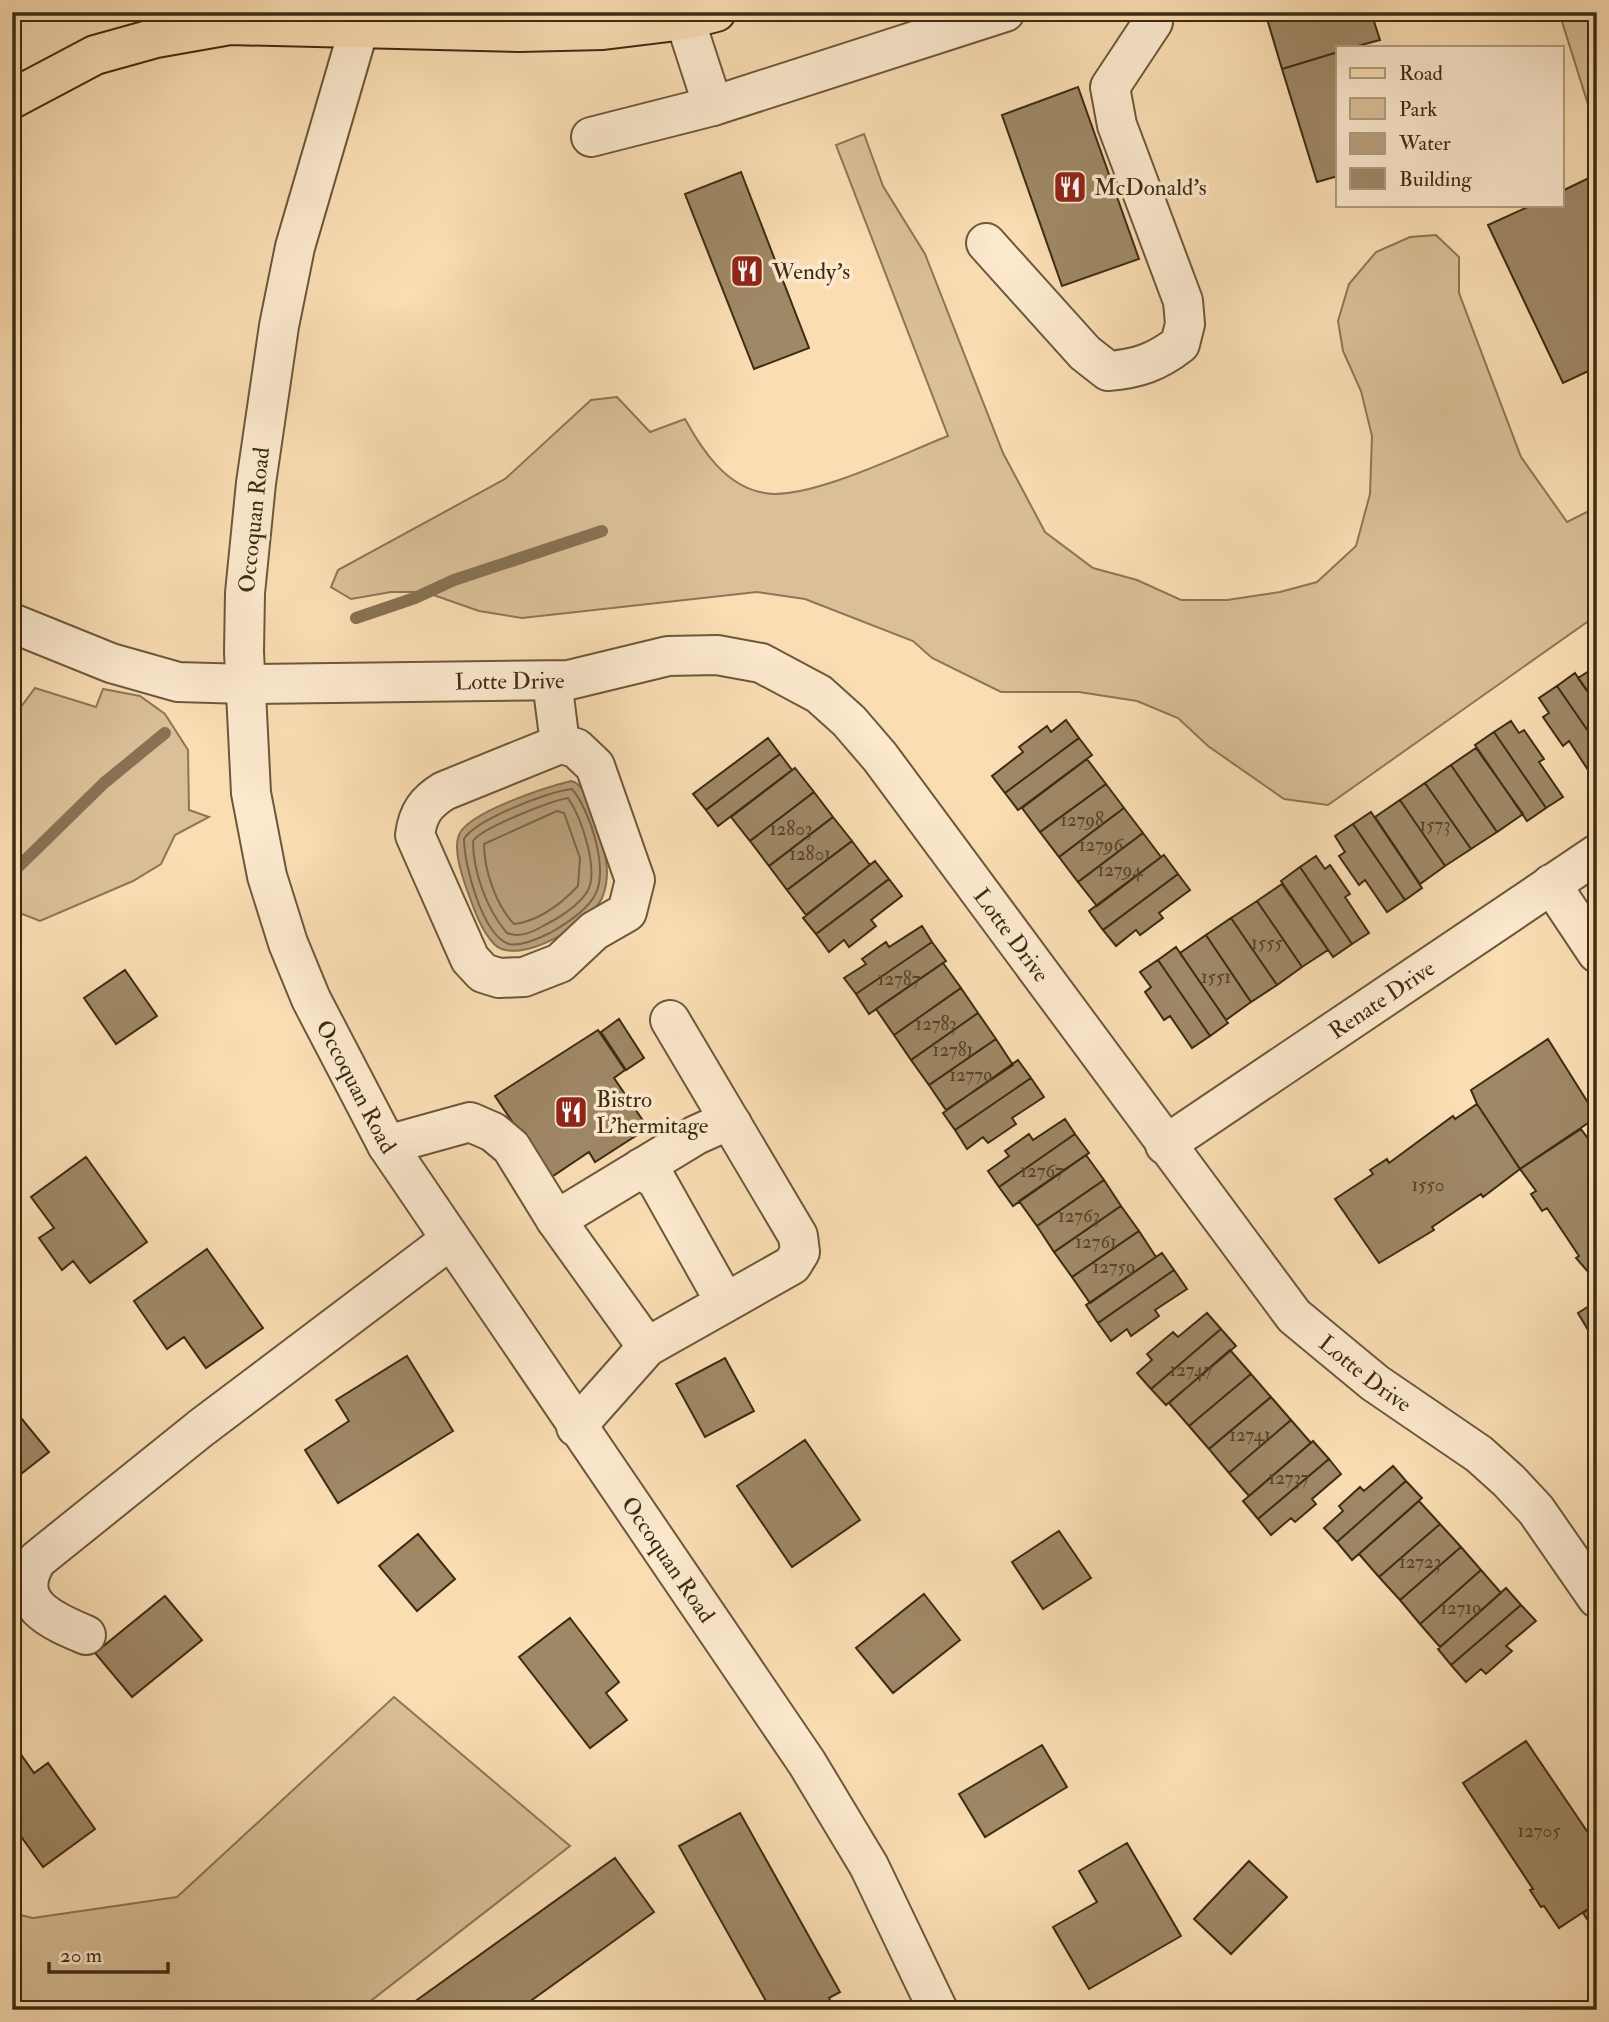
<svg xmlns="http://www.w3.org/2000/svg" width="1609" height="2022" viewBox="0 0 1609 2022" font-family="'IM FELL Double Pica',serif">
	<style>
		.green { fill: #dabf98; stroke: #8c7656; stroke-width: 2 }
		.water { fill: #baa17d; stroke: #887253; stroke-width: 2 }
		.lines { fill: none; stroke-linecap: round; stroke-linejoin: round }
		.shore { stroke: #7c6648; stroke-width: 2 }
		.stream { stroke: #887253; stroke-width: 12 }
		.building { fill: #9f8866; stroke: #3d2c13; stroke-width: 2 }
		.minor-casing { stroke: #6c583b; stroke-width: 42 }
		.major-casing { stroke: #3d2c13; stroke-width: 42 }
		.minor { stroke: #fce9ce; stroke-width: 38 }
		.major { stroke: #faddb3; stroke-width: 38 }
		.labels { text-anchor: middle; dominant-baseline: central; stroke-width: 7; stroke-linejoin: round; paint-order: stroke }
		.number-label { font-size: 19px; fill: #564328 }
		.poi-label { font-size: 23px; fill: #3d2c13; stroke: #fce9ce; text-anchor: start }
		.street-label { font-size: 23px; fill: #3d2c13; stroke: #fce9ce }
	</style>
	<rect width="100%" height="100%" fill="#faddb3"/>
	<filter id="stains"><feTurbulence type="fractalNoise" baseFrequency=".00286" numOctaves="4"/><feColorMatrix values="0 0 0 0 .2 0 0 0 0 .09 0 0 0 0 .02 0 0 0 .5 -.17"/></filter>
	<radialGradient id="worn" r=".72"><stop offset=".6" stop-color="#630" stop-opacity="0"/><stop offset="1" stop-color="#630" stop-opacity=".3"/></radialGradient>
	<path class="green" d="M1559 12H1597V125L1592 117Z
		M864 134 883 186 925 254 1003 453 1045 532 1093 568 1137 580 1181 600H1227L1280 592 1317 582 1356 546 1370 494 1372 436 1361 391 1343 351 1338 321 1349 284 1376 252 1410 237 1436 235 1459 257V293L1521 457 1567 522 1597 507V615L1328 805 1284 799 1208 746 1178 718 1137 701 1079 692H1001L932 658 913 641 805 599 757 592 522 618 479 611 425 592H391L351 599 331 587 338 570 505 479 591 400 617 397 650 432 685 419C702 450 726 487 765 493 808 501 904 453 948 436L836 145Z
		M35 688 96 707 103 689 140 696 165 714 188 750 189 810 209 817 175 835 161 864 133 881 40 921 12 910V719Z
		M394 1697 570 1846 359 2010H12V1913L33 1918 177 1897Z"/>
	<path class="water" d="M571 781C585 784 588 804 592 816 602 842 614 870 602 898 591 923 518 968 494 944 480 929 473 906 466 887 461 873 453 849 459 835 468 812 547 787 571 781Z"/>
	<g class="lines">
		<path class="shore" d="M572 789C590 810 609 869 595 895 587 910 564 925 550 933 539 938 521 947 509 944 482 935 464 864 464 839 475 820 549 791 572 789Z
			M568 798C581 817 600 871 587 892 578 906 558 919 543 926 533 932 519 938 507 933 487 910 473 872 473 841 481 828 551 801 568 798Z
			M557 811 564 813 580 858 578 886C561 904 539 921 514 924 496 905 484 870 484 844Z"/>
		<path class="stream" d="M356 618 415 598 454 580 602 531
			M12 873 104 783 165 733"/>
	</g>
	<path class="building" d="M1265 12H1371L1380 40 1354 47H1338V52L1282 69Z
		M1338 52V176L1317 182 1282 69Z
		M1078 87 1139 259 1062 286 1002 115Z
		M741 172 809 348 754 369 685 194Z
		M1595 175 1597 367 1563 383 1488 225 1532 205H1562V191Z
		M1597 666V705L1578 678Z
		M1575 673 1597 705V744L1557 686Z
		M1557 686 1597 744V769L1590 773 1569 741 1563 746 1543 717 1549 713 1539 698Z
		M1066 720 1079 738 1005 793 992 776 1023 752 1019 747 1047 726 1051 732Z
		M1511 721 1519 733 1524 730 1544 759 1539 762 1563 797 1546 808 1494 732Z
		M1494 732 1546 808 1527 821 1475 745Z
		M768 738 780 754 706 810 693 794Z
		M1079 738 1092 755 1018 810 1005 793Z
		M1476 748 1523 814 1497 832 1451 765Z
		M780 754 792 770 718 826 706 810Z
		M1087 759 1106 784 1040 832 1022 808Z
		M1451 765 1497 832 1471 849 1425 783Z
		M795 768 814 792 750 841 731 817Z
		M1425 783 1471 849 1445 866 1400 800Z
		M1106 784 1124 808 1059 857 1040 832Z
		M814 792 833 817 769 866 750 841Z
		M1400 800 1445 866 1420 884 1375 817Z
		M1124 808 1143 833 1078 882 1059 857Z
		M1371 812 1422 888 1405 900 1353 824Z
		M833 817 852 841 787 890 769 866Z
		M1353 824 1405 900 1387 912 1365 880 1359 885 1339 856 1345 852 1335 836Z
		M1143 833 1161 857 1097 906 1078 882Z
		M852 841 870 865 806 915 787 890Z
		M1164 855 1178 874 1103 930 1089 911Z
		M1316 856 1325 869 1330 865 1350 894 1345 897 1369 933 1352 944 1300 867Z
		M875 861 889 879 816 934 803 918Z
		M1300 867 1352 944 1333 957 1281 881Z
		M1178 874 1190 890 1159 913 1163 918 1140 935 1136 930 1116 946 1103 930Z
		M889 879 902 896 871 920 876 926 849 947 844 940 829 952 816 934Z
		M1282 884 1328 950 1302 967 1257 901Z
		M1257 901 1302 967 1277 985 1231 918Z
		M1231 918 1277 985 1251 1002 1206 935Z
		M922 926 932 942 856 994 844 978 866 964 862 959 886 942 889 947Z
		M1206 935 1251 1002 1226 1020 1180 953Z
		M932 942 946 961 869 1014 856 994Z
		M1176 947 1228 1023 1210 1036 1158 960Z
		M1158 960 1210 1036 1192 1048 1170 1016 1164 1020 1145 992 1151 987 1140 972Z
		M943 963 961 988 894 1035 876 1009Z
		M125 970 157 1016 116 1044 84 998Z
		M961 988 978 1013 911 1060 894 1035Z
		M978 1013 996 1039 929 1085 911 1060Z
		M619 1019 644 1058 626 1070 601 1032Z
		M598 1030 625 1070 614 1078 648 1128 595 1162 589 1152 550 1178 495 1096Z
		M996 1039 1013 1065 946 1110 929 1085Z
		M1548 1039 1597 1117 1520 1169 1477 1104 1471 1090Z
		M1018 1060 1031 1078 955 1130 943 1113Z
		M1031 1078 1044 1097 1012 1118 1016 1124 988 1143 983 1137 967 1149 955 1130Z
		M1477 1104 1520 1169 1483 1197 1481 1194 1432 1227 1434 1230 1379 1263 1335 1199 1373 1174 1370 1170 1387 1159 1389 1163 1453 1116 1455 1119Z
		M1065 1119 1075 1134 999 1187 988 1171 1009 1156 1005 1151 1029 1134 1033 1140Z
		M1581 1129 1597 1151V1282L1576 1258 1579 1256 1547 1208 1542 1211 1531 1194 1536 1191 1520 1169Z
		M1075 1134 1089 1153 1013 1206 999 1187Z
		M1086 1155 1104 1180 1037 1226 1019 1201Z
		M86 1157 147 1242 90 1283 73 1261 62 1270 39 1238 54 1228 31 1197Z
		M1104 1180 1121 1206 1054 1252 1037 1226Z
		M1121 1206 1139 1231 1072 1277 1054 1252Z
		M1139 1231 1156 1257 1090 1303 1072 1277Z
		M207 1249 263 1328 206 1368 184 1337 167 1349 134 1301Z
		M1162 1253 1174 1270 1098 1323 1086 1305Z
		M1174 1270 1187 1289 1155 1310 1159 1316 1131 1336 1127 1329 1111 1341 1098 1323Z
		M1597 1301V1345L1578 1313Z
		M1207 1313 1221 1329 1151 1389 1137 1373 1152 1360 1147 1354 1173 1332 1178 1337Z
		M1221 1329 1236 1346 1166 1405 1151 1389Z
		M1230 1350 1251 1374 1189 1426 1169 1403Z
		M407 1356 453 1431 338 1503 305 1450 349 1421 336 1400Z
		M725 1358 754 1411 705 1437 676 1384Z
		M1251 1374 1271 1397 1209 1449 1189 1426Z
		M1271 1397 1291 1420 1229 1473 1209 1449Z
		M12 1407 49 1452 12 1481Z
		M1291 1420 1311 1443 1249 1496 1229 1473Z
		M805 1440 860 1520 792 1567 737 1486Z
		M1313 1441 1329 1459 1258 1519 1243 1501Z
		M1329 1459 1341 1474 1312 1499 1316 1504 1295 1522 1291 1518 1271 1535 1258 1519Z
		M1393 1466 1406 1481 1337 1542 1324 1528 1343 1511 1339 1506 1360 1487 1364 1491Z
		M1406 1481 1422 1498 1352 1560 1337 1542Z
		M1419 1501 1440 1524 1379 1577 1359 1554Z
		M1440 1524 1461 1547 1400 1600 1379 1577Z
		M1059 1531 1091 1578 1043 1609 1012 1562Z
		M418 1534 455 1579 417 1611 379 1566Z
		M1461 1547 1481 1570 1420 1624 1400 1600Z
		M1481 1570 1501 1593 1440 1647 1420 1624Z
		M1506 1588 1521 1605 1451 1665 1438 1649Z
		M924 1594 960 1640 893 1693 856 1648Z
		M165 1596 202 1640 132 1697 95 1653Z
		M1521 1605 1536 1621 1506 1646 1512 1651 1486 1674 1481 1669 1466 1682 1451 1665Z
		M570 1618 619 1682 606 1693 627 1720 590 1748 519 1657Z
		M1526 1741 1597 1846V1903L1559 1928 1544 1906 1541 1907 1530 1890 1533 1889 1463 1783Z
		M1042 1745 1067 1787 985 1837 959 1794Z
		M15 1746 34 1773 48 1763 95 1829 43 1867 12 1824Z
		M740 1813 840 1992 829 1998 835 2010H771L679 1846Z
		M1127 1843 1181 1936 1089 1989 1053 1927 1097 1902 1079 1871Z
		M615 1858 654 1912 518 2010H403Z
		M1249 1861 1287 1897 1231 1954 1194 1919Z
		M1597 1903V1934L1583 1913Z"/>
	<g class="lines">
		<defs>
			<g id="minor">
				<path d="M685 20 713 106"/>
				<path id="s1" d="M359 28 295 247 279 326 256 483 245 593 244 652 251 793 267 876 288 943 311 999 387 1145 807 1763 869 1866 938 2010"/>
				<path d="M591 137 713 106 1005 12"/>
				<path d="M986 243 1085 353 1108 371C1137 369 1157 362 1180 344L1185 324 1183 301 1117 125 1110 87 1153 22"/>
				<path id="s2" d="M12 623 111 663 178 682 246 684 569 680 668 656 717 655 761 663 819 694 849 721 880 757 1294 1316 1375 1383 1479 1454 1509 1481 1536 1510 1597 1598"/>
				<path d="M552 681 560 744 444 791C426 802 418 813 415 835L470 959 483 973 499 978 524 977 560 963 594 931 627 912 635 880 595 766 576 748 560 744"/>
				<path d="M1551 884 1597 953"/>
				<path d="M387 1145 470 1122 493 1132 511 1147 556 1220 647 1347"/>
				<path id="s3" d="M1165 1145 1597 854"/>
				<path d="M641 1168 657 1181 725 1302"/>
				<path d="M556 1220 696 1135 716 1126 732 1124"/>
				<path d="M576 1427 647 1347 792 1265 800 1252 798 1236 670 1020"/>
				<path d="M86 1635C52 1621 10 1603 37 1560L201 1428 450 1240"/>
			</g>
			<path id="major" d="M12 99 95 55 156 38 230 25 519 32 603 30 685 20 716 12"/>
		</defs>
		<use href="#minor" class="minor-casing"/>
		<use href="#major" class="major-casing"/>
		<use href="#minor" class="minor"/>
		<use href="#major" class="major"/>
	</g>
	<defs>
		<symbol id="restaurant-square" viewBox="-11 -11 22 22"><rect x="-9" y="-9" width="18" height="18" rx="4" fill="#8f2418" stroke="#fce9ce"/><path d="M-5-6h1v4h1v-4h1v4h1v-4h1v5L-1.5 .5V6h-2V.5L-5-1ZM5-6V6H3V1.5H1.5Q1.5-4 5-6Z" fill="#fff"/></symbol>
	</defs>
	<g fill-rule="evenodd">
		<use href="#restaurant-square" x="1051" y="168" width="38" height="38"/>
		<use href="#restaurant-square" x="728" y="252" width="38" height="38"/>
		<use href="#restaurant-square" x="552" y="1093" width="38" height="38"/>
	</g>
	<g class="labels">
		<g class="number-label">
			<text x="1082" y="820">12798</text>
			<text x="1435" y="825">1573</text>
			<text x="791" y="829">12803</text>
			<text x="1101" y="845">12796</text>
			<text x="810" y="854">12801</text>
			<text x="1120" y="870">12794</text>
			<text x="1267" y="943">1555</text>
			<text x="1216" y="977">1551</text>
			<text x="899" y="979">12787</text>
			<text x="936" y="1024">12783</text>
			<text x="953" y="1050">12781</text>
			<text x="971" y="1075">12779</text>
			<text x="1042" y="1171">12767</text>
			<text x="1428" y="1185">1550</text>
			<text x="1079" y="1216">12763</text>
			<text x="1096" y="1242">12761</text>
			<text x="1114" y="1267">12759</text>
			<text x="1191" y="1370">12747</text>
			<text x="1250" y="1435">12741</text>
			<text x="1289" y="1478">12737</text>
			<text x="1420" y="1562">12723</text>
			<text x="1461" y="1608">12719</text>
			<text x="1539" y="1831">12705</text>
		</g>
		<g class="poi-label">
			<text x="1094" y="187">McDonald's</text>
			<text x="772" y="271">Wendy's</text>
			<text x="596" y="1099">Bistro<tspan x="596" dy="26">L'hermitage</tspan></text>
		</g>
		<g class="street-label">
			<text transform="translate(254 520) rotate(-84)">Occoquan Road</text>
			<text stroke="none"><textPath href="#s2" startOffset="508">Lotte Drive</textPath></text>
			<text stroke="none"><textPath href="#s2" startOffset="1138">Lotte Drive</textPath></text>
			<text stroke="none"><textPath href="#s3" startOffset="261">Renate Drive</textPath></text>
			<text stroke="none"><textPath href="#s1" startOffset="1092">Occoquan Road</textPath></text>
			<text stroke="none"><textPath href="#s2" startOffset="1704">Lotte Drive</textPath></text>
			<text stroke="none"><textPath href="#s1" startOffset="1659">Occoquan Road</textPath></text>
		</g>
	</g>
	<rect width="1609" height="2022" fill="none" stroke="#faddb3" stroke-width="42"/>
	<rect x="14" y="14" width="1581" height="1994" fill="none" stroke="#3d2c13" stroke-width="3.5"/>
	<rect x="21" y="21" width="1567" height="1980" fill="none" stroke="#3d2c13" stroke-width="2"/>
	<rect x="1336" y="46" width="228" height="161" fill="#fce9ce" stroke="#b09d83" stroke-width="2"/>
	<rect x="1350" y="68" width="35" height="10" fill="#faddb3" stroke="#b09d83" stroke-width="2"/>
	<text x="1399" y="80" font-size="21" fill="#3d2c13">Road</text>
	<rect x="1350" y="98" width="35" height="21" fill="#dabf98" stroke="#b09d83" stroke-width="2"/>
	<text x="1399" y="116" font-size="21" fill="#3d2c13">Park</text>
	<rect x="1350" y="133" width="35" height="21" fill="#baa17d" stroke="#b09d83" stroke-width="2"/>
	<text x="1399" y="150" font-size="21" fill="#3d2c13">Water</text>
	<rect x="1350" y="168" width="35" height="21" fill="#9f8866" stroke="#b09d83" stroke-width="2"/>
	<text x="1399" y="186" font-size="21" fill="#3d2c13">Building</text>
	<path d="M49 1962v10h119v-10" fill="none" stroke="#3d2c13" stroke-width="3.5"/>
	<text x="60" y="1962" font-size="21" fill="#3d2c13" stroke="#fce9ce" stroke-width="5" paint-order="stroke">20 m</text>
	<rect width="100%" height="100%" filter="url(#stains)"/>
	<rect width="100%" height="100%" fill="url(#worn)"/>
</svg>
